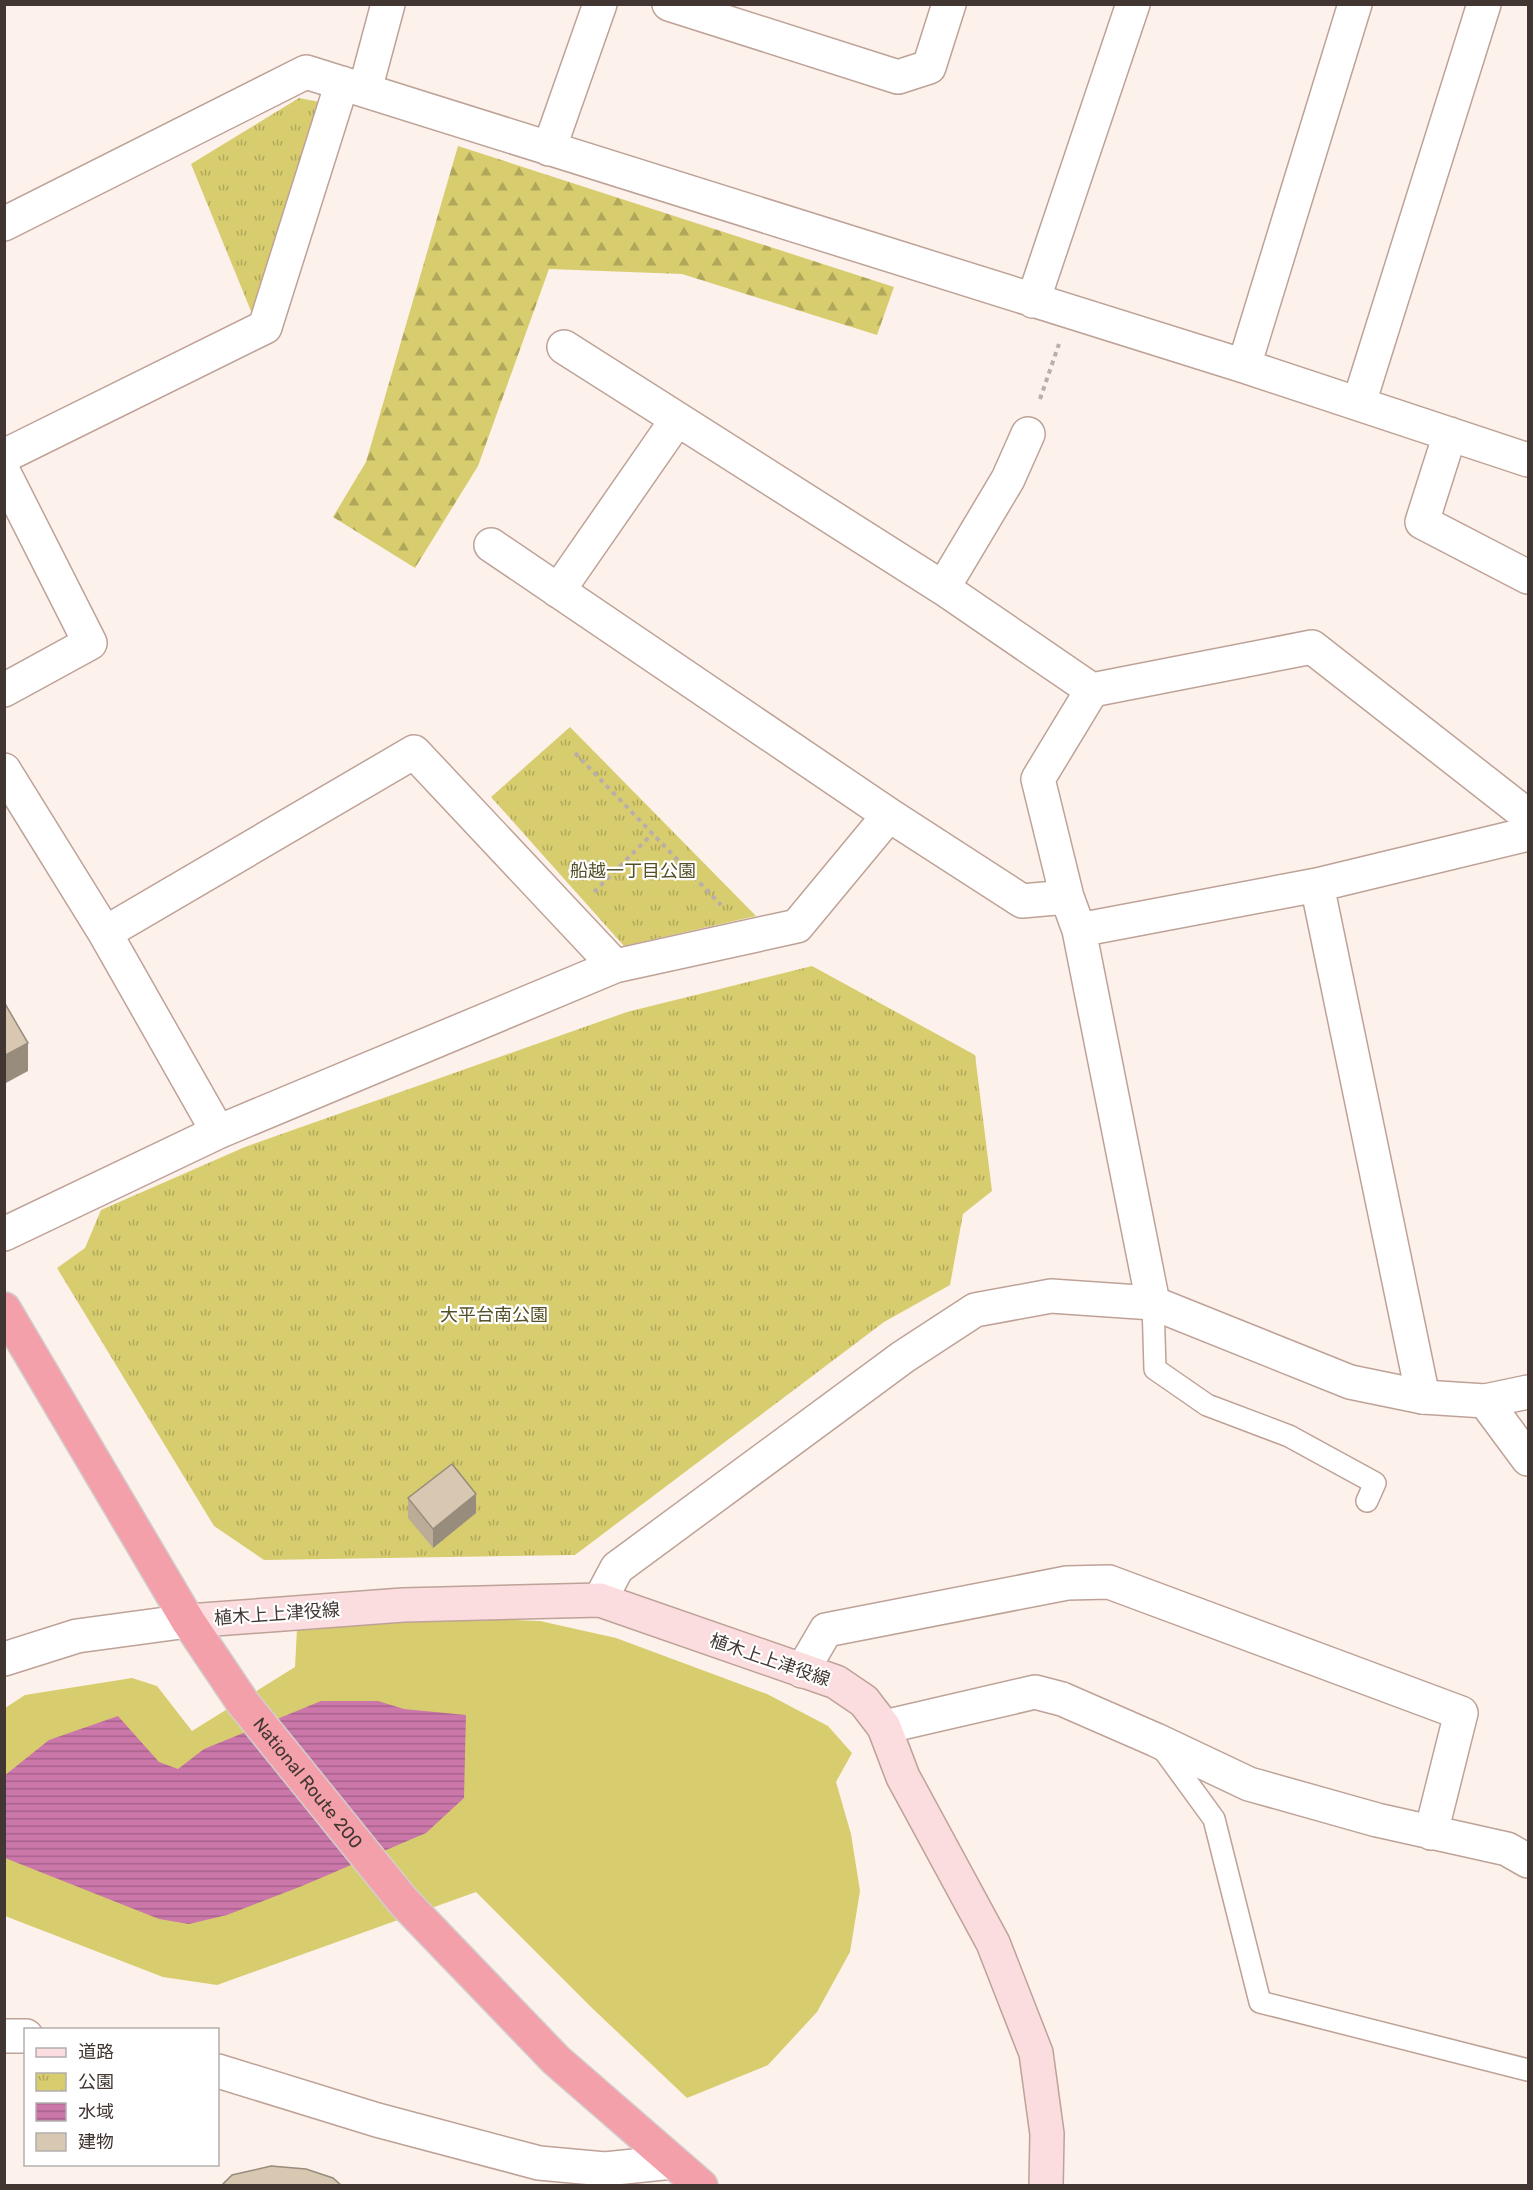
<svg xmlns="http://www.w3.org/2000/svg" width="1533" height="2190" viewBox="0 0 1533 2190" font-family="Rubik,'Noto Sans JP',sans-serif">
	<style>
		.green { fill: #d8cd6e }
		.forest { fill: url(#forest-firs) }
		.park { fill: url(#park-tufts) }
		.water { fill: url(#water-rules) }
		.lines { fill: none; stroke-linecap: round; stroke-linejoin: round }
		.service-casing { stroke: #bea297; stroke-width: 24 }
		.minor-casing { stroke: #bea297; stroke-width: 36 }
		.tertiary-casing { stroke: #bea297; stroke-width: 36 }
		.secondary-casing { stroke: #bea297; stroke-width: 36 }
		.trunk-casing { stroke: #d1cfce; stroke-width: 36 }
		.path { stroke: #baaea9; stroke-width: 4; stroke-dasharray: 4.5 4.5; stroke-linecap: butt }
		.service { stroke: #fff; stroke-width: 21 }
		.minor { stroke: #fff; stroke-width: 33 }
		.tertiary { stroke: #fff; stroke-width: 33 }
		.secondary { stroke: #fbdcdf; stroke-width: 33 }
		.trunk { stroke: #f4a0aa; stroke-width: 33 }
		.wall { fill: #bbac98 }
		.shaded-wall { fill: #988c7c }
		.building { fill: #d9c8b1; stroke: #988c7c; stroke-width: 1.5 }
		.labels { text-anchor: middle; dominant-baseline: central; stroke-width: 4.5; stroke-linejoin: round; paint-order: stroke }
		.park-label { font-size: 18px; fill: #544f26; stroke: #fff }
		.street-label { font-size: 18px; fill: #413631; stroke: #fff }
	</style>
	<defs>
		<pattern id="forest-firs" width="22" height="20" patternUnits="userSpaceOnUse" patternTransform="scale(1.5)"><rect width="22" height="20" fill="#d8cd6e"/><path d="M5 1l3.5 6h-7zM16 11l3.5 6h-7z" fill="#b1a75b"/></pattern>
		<pattern id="park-tufts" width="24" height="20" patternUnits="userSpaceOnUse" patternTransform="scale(1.5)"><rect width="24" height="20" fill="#d8cd6e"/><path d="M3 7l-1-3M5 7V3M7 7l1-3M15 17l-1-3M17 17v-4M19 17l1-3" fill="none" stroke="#b1a75b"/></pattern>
		<pattern id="water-rules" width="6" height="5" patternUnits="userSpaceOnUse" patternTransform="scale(1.5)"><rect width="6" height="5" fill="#cb77aa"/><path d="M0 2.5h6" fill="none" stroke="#a6628b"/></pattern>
	</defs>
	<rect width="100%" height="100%" fill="#fdf1ec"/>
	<path class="green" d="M463 1618 540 1621 616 1638 767 1694 828 1726 852 1753 836 1782 851 1834 860 1891 850 1952 817 2012 768 2065 687 2098 592 2008 476 1892 217 1985 163 1977 5 1916V1708L25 1695 132 1678 157 1686 192 1731 295 1667 297 1629Z"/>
	<path class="forest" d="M458 146 894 287 877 335 682 274 549 269 478 466 415 568 333 517 366 462Z"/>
	<path class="park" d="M299 98 320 102 253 316 191 164Z
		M570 727 756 916 624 946 491 797Z
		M812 966 975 1055 992 1191 963 1214 950 1285 884 1322 575 1555 264 1560 214 1526 57 1268 85 1248 101 1210 245 1147 627 1012Z"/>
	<path class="water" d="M321 1701H378L404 1709 466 1715 464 1798 426 1833 302 1886 227 1915 189 1924 159 1919 5 1858 4 1776 49 1740 118 1716 159 1762 178 1769 204 1749Z"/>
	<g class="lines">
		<defs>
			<path id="service" d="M1153 1303 1155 1369 1207 1405 1289 1436 1375 1483 1367 1501
				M1160 1745 1214 1819 1260 2002 1528 2070"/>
			<path id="minor" d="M669 4 898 77 929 67 949 4
				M365 90 388 4
				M549 149 600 4
				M4 224 306 72 1244 366 1528 460
				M1033 301 1133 4
				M564 347 943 588 1092 690 1312 647 1528 816
				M1244 366 1355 4
				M1359 403 1484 4
				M1450 434 1422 522 1528 577
				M4 456 265 327 342 83
				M4 473 90 643 4 690
				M491 545 889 815 1022 901 1067 897
				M943 588 1008 479 1028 434
				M558 591 676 421
				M1092 690 1038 779 1067 897 1079 930 1153 1303
				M4 770 105 933 218 1132
				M1317 885 1423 1397
				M1079 930 1317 885 1528 834
				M105 933 414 752 615 966
				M4 1234 218 1132 615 966 797 926 889 815
				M1485 1401 1528 1459
				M4 1659 77 1636 188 1621
				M802 1671 826 1630 1067 1583 1109 1582 1461 1713 1431 1833
				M884 1727 1035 1692 1062 1699 1156 1740 1249 1784 1377 1820 1507 1849 1528 1861
				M4 2036H26
				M218 2071 377 2120 539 2163 605 2169 673 2162"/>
			<path id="tertiary" d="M600 1600 617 1568 903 1357 975 1310 1051 1296 1153 1303 1350 1382 1423 1397 1485 1401 1528 1392"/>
			<path id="secondary" d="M188 1621 403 1605 600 1600 836 1682 864 1701 884 1727 903 1777 993 1943 1036 2053 1047 2134 1046 2186"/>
			<g id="trunk">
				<path id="s1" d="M4 1309 188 1621 243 1703 403 1901 556 2060 701 2186"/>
			</g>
		</defs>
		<use href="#service" class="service-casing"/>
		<use href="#minor" class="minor-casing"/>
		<use href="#tertiary" class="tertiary-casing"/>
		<use href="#secondary" class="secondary-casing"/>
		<use href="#trunk" class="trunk-casing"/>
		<path class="path" d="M1040 399 1059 344
			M575 753 721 905
			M594 892 652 834"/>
		<use href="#service" class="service"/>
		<use href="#minor" class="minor"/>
		<use href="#tertiary" class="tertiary"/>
		<use href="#secondary" class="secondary"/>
		<use href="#trunk" class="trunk"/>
	</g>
	<path class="wall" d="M408 1498 476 1513 433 1548 408 1518Z"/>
	<path class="shaded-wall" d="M28 1043V1071L4 1084V1056Z
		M476 1494V1513L433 1548V1529Z"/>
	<path class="building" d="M4 1002 28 1043 4 1056Z
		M452 1464 476 1494 433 1529 408 1498Z
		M271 2166 306 2169 333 2178 342 2186H221L232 2175Z"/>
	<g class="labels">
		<g class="park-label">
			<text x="633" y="871">船越一丁目公園</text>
			<text x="494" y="1315">大平台南公園</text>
		</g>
		<g class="street-label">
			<text transform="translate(277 1614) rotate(-4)">植木上上津役線</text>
			<text transform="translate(770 1660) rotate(19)">植木上上津役線</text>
			<text stroke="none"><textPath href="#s1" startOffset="564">National Route 200</textPath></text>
		</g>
	</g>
	<rect width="1533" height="2190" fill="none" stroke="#413631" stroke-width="12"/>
	<rect x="24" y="2028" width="195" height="138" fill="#ffffff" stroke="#b3afad" stroke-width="1.5"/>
	<rect x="36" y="2048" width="30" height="9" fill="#fbdcdf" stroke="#b3afad" stroke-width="1.5"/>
	<text x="78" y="2058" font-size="18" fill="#413631">道路</text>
	<rect x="36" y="2073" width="30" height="18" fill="url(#park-tufts)" stroke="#b3afad" stroke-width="1.5"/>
	<text x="78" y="2088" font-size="18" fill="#413631">公園</text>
	<rect x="36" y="2103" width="30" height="18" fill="url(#water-rules)" stroke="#b3afad" stroke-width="1.5"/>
	<text x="78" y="2118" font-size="18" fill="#413631">水域</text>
	<rect x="36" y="2133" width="30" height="18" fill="#d9c8b1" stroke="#b3afad" stroke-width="1.5"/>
	<text x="78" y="2148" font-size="18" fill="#413631">建物</text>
</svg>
